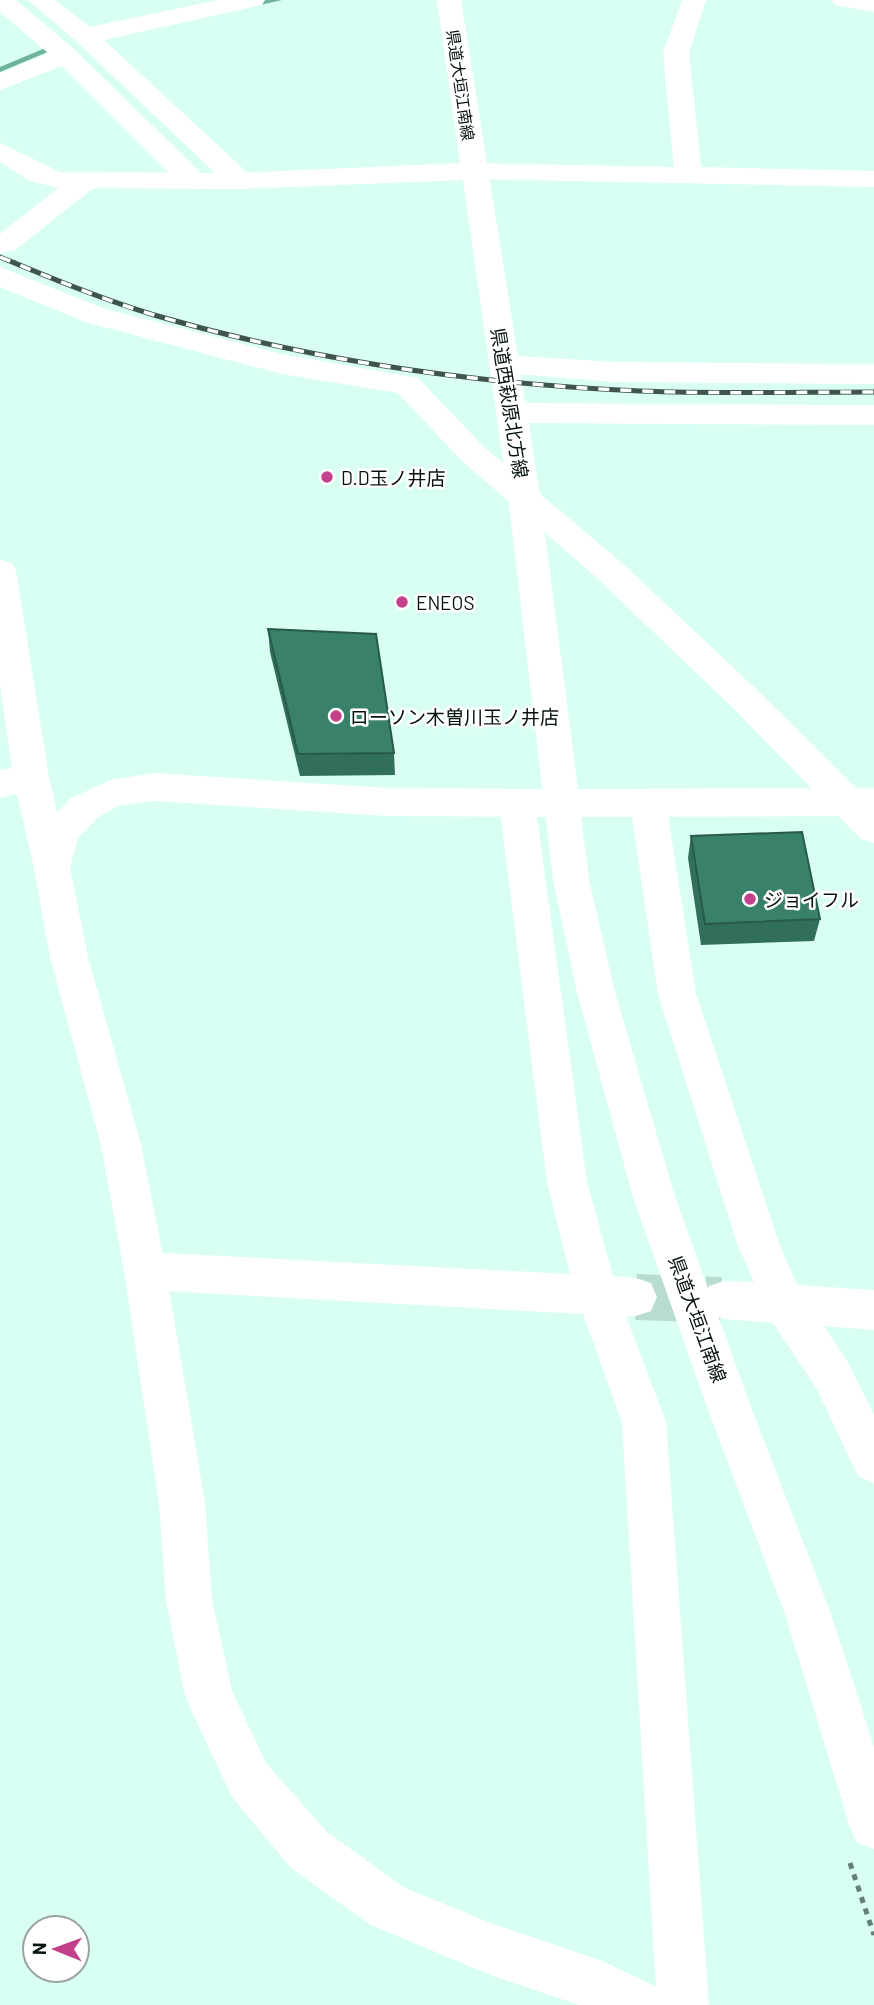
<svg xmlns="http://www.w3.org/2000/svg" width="874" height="2005" viewBox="0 0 874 2005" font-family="Barlow,'Noto Sans JP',sans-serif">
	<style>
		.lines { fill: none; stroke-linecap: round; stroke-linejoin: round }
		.stream { fill: #6db49b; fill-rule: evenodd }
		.minor-tunnel { stroke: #b8dcce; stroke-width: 46; stroke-dasharray: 46 23; stroke-linecap: butt }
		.path { stroke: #667f76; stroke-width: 5; stroke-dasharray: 6 6; stroke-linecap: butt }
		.minor { fill: #fff; fill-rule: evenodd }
		.tertiary { fill: #fff; fill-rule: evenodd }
		.secondary { fill: #fff; fill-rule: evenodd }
		.rail-casing { stroke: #3f544c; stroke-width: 5 }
		.rail { stroke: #fff; stroke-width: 3.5; stroke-dasharray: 11; stroke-linecap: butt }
		.wall { fill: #316f5b }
		.building { fill: #39816a; stroke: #285a4a; stroke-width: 2 }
		.poi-dot { fill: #c3418a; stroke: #fff; stroke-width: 2.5 }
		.labels { text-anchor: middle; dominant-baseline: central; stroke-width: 5; stroke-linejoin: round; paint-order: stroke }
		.far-street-label { font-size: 16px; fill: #05130e; stroke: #fff }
		.street-label { font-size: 19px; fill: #05130e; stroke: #fff }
		.poi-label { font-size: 19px; fill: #05130e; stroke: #fff; text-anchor: start }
	</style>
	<rect width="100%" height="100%" fill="#d8fff0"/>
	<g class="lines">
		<path class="stream" d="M266 0H282L248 8 244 6Z
			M43 49 50 51 0 72V67Z"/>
		<path class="minor-tunnel" d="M636 1297 721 1300"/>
		<path class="path" d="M850 1863 874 1935"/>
		<path class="minor" d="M0 0H16L75 50 203 175 207 181 203 187 193 189 183 187 62 66 0 90V73L48 53 0 12Z
			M28 0H55L90 27 218 0H265L262 5 253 7 104 40 250 175 254 181 250 187 240 189 230 187 76 41Z
			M682 0H706L689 53 701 167 874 171V187L473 179 463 177 459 171 463 165 473 163 674 167 663 53Z
			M832 0H874V12L835 5Z
			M86 172 96 174 100 180 96 186 14 251 0 253V234L76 174Z
			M0 267 105 309 282 354 418 378 484 447 621 562 757 690 874 806V843L861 839 733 708 597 578 462 461 398 393 282 374 85 322 0 287Z
			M504 355 614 362 874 364V384L614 382 493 372 489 365 493 358Z
			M512 403 874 405V425L512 423 501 420 497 413 501 406Z
			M0 560 12 563 16 571 49 777 70 868 65 878 52 882 39 878 34 868 17 794 0 798V770L12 768 0 685Z
			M517 789 530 793 535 803 587 1182 613 1276 636 1278 651 1283 657 1297 651 1311 636 1316H626L666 1422 709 2005H657L622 1422 583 1314 145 1290 130 1285 124 1271 130 1257 145 1252 570 1274 547 1182 499 803 504 793Z
			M648 789 661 793 666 803 696 994 780 1246 797 1285 874 1290V1330L824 1326 847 1361 874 1414V1483L858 1476 817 1389 773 1323 724 1319 709 1314 703 1300 709 1286 724 1281 754 1282 738 1246 658 994 630 803 635 793Z"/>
		<path class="tertiary" d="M153 773 388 788 561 789 574 793 579 803 574 813 561 817 388 816 153 801 118 806 97 818 78 838 70 868 88 957 141 1145 166 1271 205 1503 212 1600 232 1691 266 1763 327 1832 405 1888 493 1924 602 1961 657 1987 665 2005H579L493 1976 369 1924 291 1868 232 1797 192 1712 185 1695 166 1600 159 1503 124 1271 101 1145 50 957 34 868 48 822 71 798 111 780Z"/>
		<path class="secondary" d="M437 0H461L540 495 578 789 874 788V816L581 817 589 880 615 992 675 1197 751 1407 831 1614 874 1747V1849L856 1842 849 1824 785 1614 707 1407 633 1197 577 992 553 880 508 495 463 180 240 189 59 188 30 181 0 162V143L60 172 240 173 460 163Z"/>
		<defs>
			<path id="rail" d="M0 257C51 278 101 299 154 315 312 361 476 384 640 391 718 394 796 392 874 392"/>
		</defs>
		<use href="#rail" class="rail-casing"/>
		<use href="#rail" class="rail"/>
	</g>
	<path class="wall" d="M268 629 394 753 395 775 300 776 270 652Z
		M691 836 820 919 814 941 701 945 688 858Z"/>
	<path class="building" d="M268 629 376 634 394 753 298 754Z
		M802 832 820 919 705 924 691 836Z"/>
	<g class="poi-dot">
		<circle cx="327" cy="477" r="7"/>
		<circle cx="402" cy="602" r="7"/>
		<circle cx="336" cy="716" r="7"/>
		<circle cx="750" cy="899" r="7"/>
	</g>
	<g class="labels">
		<g class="far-street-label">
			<text transform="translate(461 85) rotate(82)">県道大垣江南線</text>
		</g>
		<g class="street-label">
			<text transform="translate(510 403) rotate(81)">県道西萩原北方線</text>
			<text transform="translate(698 1319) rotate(70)">県道大垣江南線</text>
		</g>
		<g class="poi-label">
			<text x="341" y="477">D.D玉ノ井店</text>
			<text x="416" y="602">ENEOS</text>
			<text x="350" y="716">ローソン木曽川玉ノ井店</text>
			<text x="764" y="899">ジョイフル</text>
		</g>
	</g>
	<g transform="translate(56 1949) rotate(271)"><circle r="33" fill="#ffffff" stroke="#9ba19f" stroke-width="2"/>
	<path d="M0-5L12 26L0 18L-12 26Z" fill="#c3418a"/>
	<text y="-10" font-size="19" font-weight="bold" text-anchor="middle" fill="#05130e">N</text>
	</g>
</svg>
